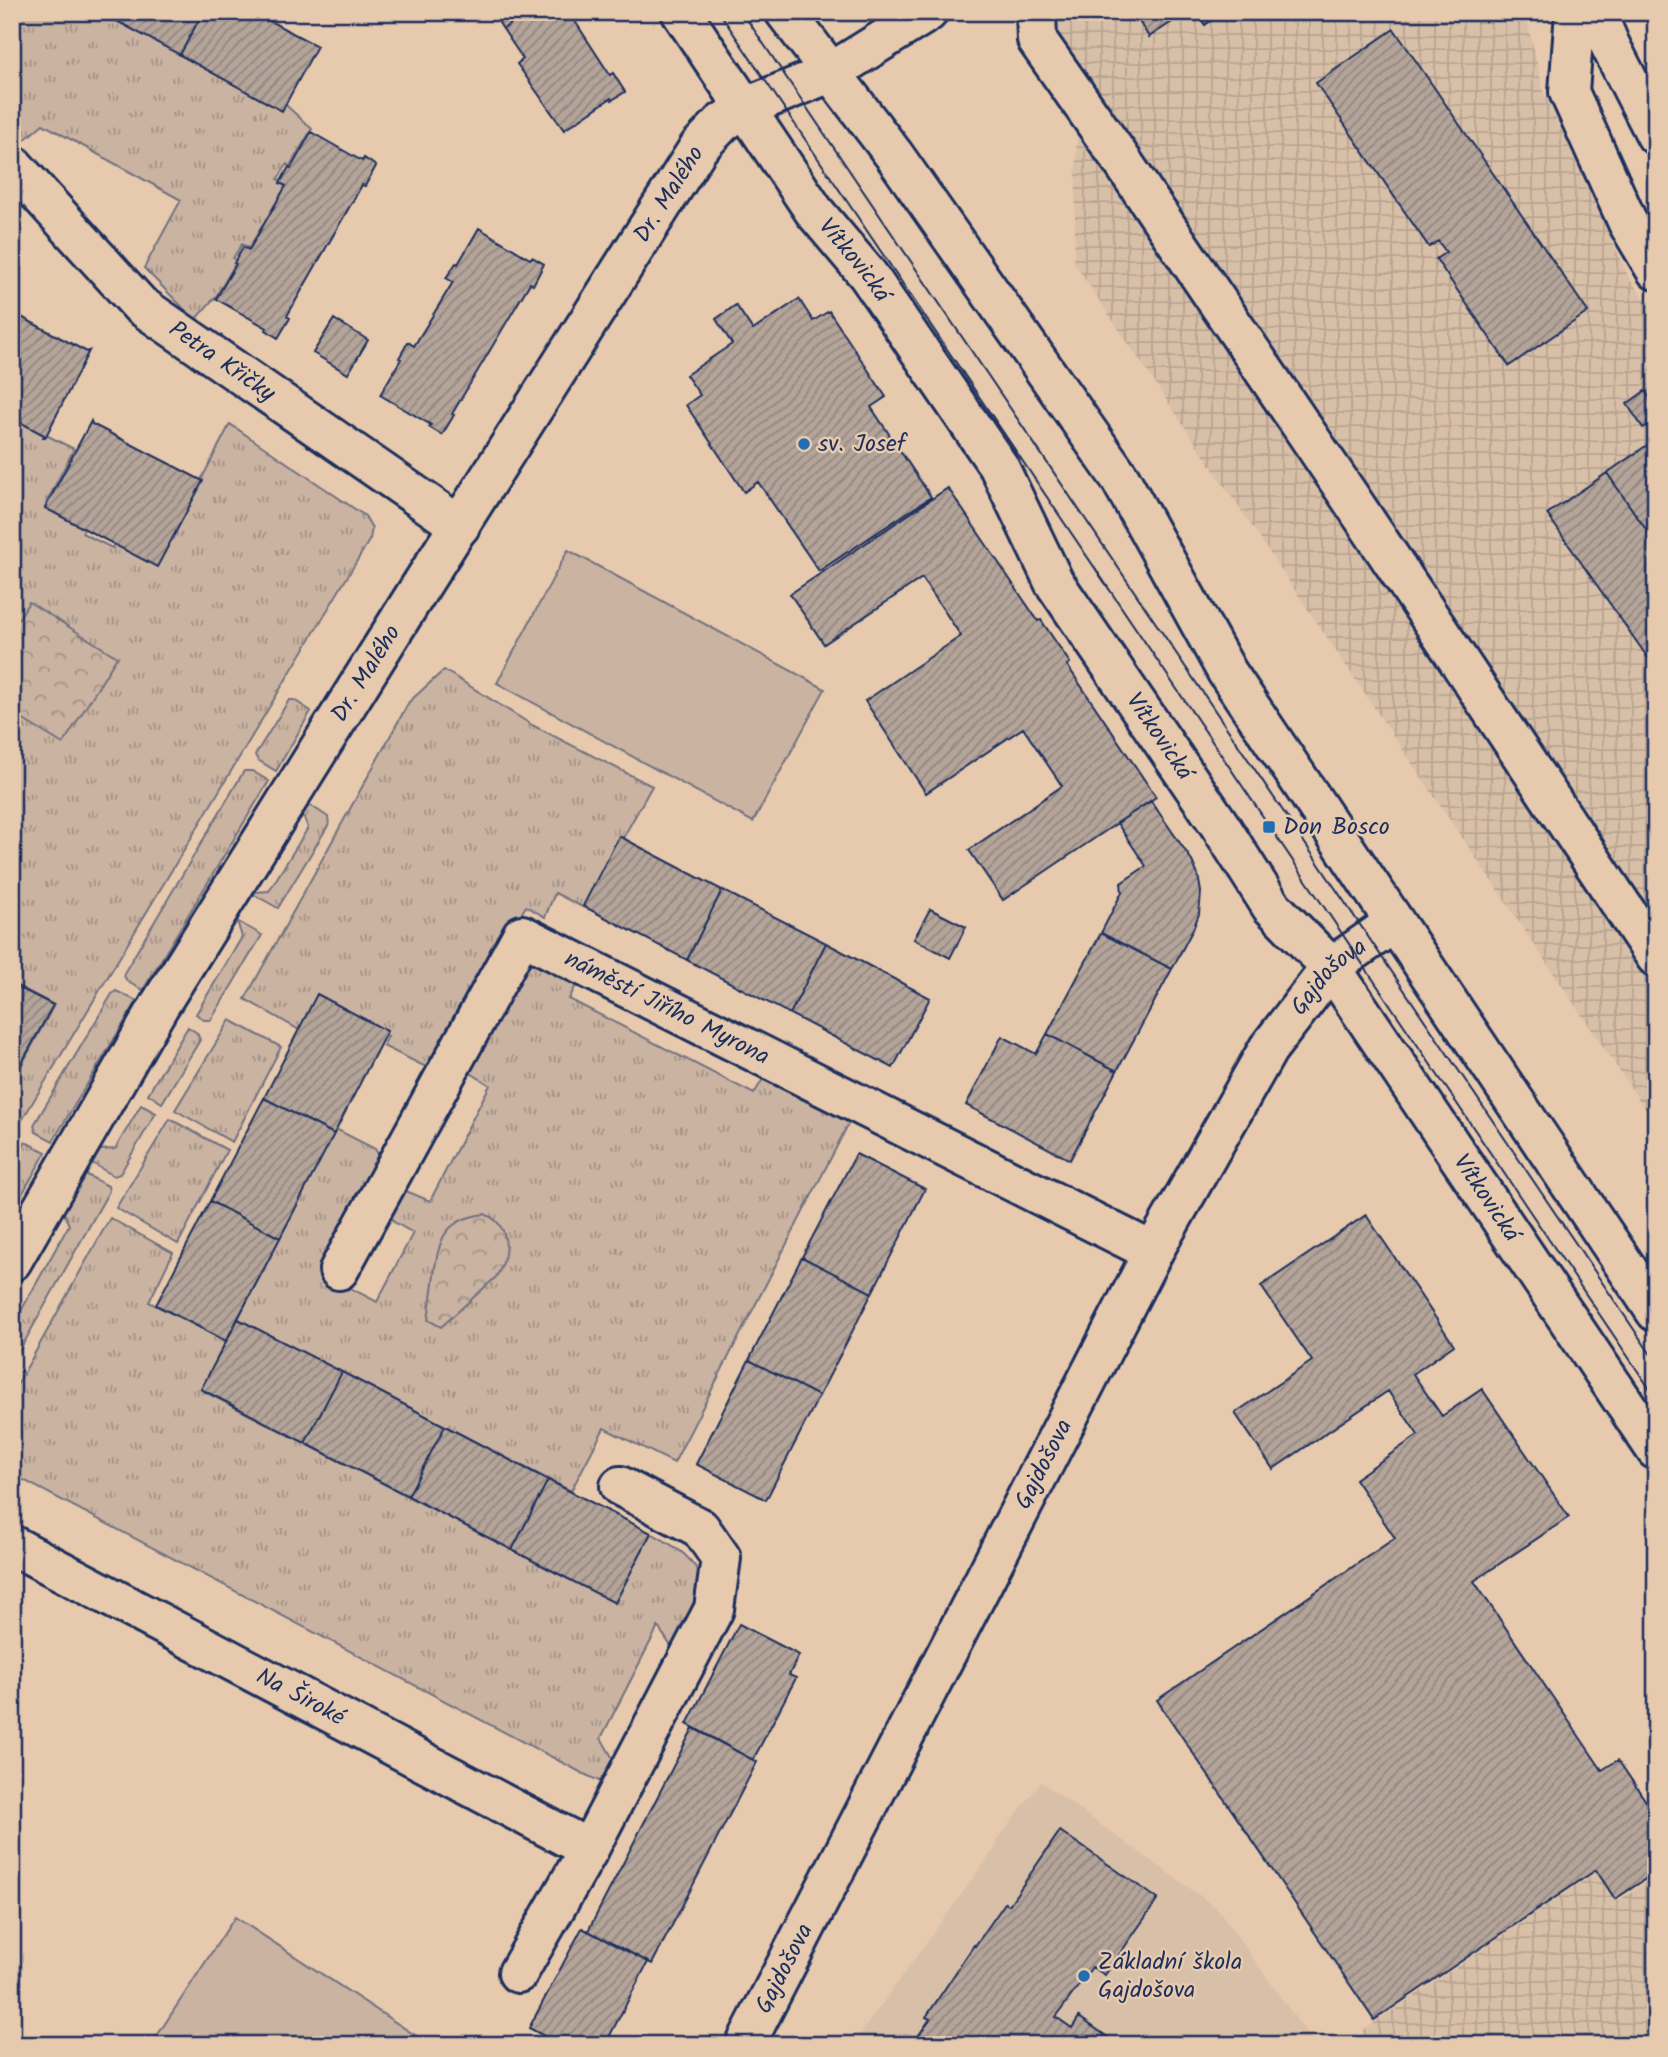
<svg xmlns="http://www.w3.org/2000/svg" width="1668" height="2057" viewBox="0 0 1668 2057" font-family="Kalam,sans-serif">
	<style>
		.built { fill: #d8bfa7 }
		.industrial { fill: url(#industrial-grid) }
		.grass { fill: url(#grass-tufts); stroke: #727180; stroke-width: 2 }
		.park { fill: url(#park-crowns); stroke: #727180; stroke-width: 2 }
		.pitch { fill: #cab3a1; stroke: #727180; stroke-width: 2 }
		.building { fill: url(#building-hatch); stroke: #1b2f5e; stroke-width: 2 }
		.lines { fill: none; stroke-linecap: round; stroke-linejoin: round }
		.minor-casing { stroke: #1b2f5e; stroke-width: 44 }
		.highway-casing { stroke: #1b2f5e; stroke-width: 44 }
		.minor { stroke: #e7caad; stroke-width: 38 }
		.highway { stroke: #e7caad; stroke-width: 38 }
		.tram { stroke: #1b2f5e; stroke-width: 2 }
		.poi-dot { fill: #1f6fb2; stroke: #e7caad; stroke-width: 2.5 }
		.labels { text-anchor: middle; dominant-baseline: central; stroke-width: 5; stroke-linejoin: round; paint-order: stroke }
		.street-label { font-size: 24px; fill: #1b2f5e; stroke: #e7caad }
		.poi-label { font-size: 24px; fill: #1b2f5e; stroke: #e7caad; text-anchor: start }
	</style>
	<defs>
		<pattern id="industrial-grid" width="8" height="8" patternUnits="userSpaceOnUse" patternTransform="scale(1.75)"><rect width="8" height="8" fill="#d8bfa7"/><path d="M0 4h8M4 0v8" fill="none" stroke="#b9a492"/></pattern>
		<pattern id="grass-tufts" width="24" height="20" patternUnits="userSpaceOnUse" patternTransform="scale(1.75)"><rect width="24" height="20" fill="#cab3a1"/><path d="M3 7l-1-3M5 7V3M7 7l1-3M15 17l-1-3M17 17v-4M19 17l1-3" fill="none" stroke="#a39286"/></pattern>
		<pattern id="park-crowns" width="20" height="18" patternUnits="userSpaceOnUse" patternTransform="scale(1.75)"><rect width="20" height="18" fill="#cab3a1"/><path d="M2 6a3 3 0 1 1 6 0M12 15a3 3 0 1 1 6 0" fill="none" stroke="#a39286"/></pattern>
		<pattern id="building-hatch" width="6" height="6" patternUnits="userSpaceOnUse" patternTransform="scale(1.75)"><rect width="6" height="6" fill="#b4a499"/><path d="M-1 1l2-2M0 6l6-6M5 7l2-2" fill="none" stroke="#928680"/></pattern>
	</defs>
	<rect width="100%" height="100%" fill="#e7caad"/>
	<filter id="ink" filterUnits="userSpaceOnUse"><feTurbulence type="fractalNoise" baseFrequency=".0143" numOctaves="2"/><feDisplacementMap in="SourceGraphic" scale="14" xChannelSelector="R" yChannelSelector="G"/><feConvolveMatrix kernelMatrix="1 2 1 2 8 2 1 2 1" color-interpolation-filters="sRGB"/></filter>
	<g filter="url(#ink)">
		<path class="built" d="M1041 1782 1217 1908 1315 2045H852L998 1844 996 1841Z"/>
		<path class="industrial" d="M1074 12H1525L1544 93 1630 280 1656 314V1125L1074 263 1077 130 1018 50Z
			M1598 1871 1618 1901 1656 1875V2045H1360L1364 2030Z"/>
		<path class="grass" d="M12 12H109L287 106 312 129 289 167 287 164 278 179 286 186 249 248 242 244 233 258 237 261 217 295 195 320 144 268 181 200 43 124 22 142 12 132Z
			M12 418 74 449 46 503 86 525 82 533 112 548 117 540 201 480 230 424 365 516 372 528 370 539 12 1137V1108L19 1096 12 1092V1083L54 1005 12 983Z
			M444 670 532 725 652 786 584 908 555 893 545 917 526 906 430 1069 383 1046 388 1036 320 1000 303 1032 245 999 409 702Z
			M289 700H294L311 711 276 771 258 760 255 755Z
			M244 771H252L269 781 143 990C136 986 124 983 124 973Z
			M310 805 328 817 329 824 278 908 253 894 255 892 269 891 308 828 302 812Z
			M237 921 262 935 211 1020H204L196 1014 242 937Z
			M533 960 577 983 569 999 754 1094 764 1077 854 1113 674 1463 604 1428 571 1491 238 1319 336 1129 375 1149 378 1154V1160L320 1272 377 1302 413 1233 394 1222 390 1216 402 1194 406 1191 430 1201 490 1085 469 1072 514 969Z
			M116 991 137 1001 53 1141 36 1132 34 1125 112 994Z
			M230 1020 281 1047 232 1142 175 1110Z
			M188 1027 197 1033 200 1040 162 1103 148 1094Z
			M141 1105 156 1113 120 1174 114 1176 92 1163 99 1150 115 1149Z
			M170 1119 227 1150 178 1244 116 1208Z
			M25 1142 46 1152 12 1212V1163Z
			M85 1174 108 1186 109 1191 12 1364V1327L69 1225 63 1211Z
			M110 1218 173 1253 149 1302 226 1341 201 1390 615 1603 651 1533C678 1548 693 1556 706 1586L675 1652 658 1627 601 1738 619 1769 610 1786 584 1774 12 1474V1394Z"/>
		<path class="park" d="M29 602 117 657 63 744 12 713V629Z
			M485 1214C488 1216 492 1217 495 1220 512 1234 506 1262 496 1277L441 1327 428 1320C430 1305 432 1290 434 1275 439 1239 444 1219 485 1214Z"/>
		<path class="pitch" d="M568 550 825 689 753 822 497 683Z
			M235 1917 430 2045H151Z"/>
		<path class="building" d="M100 12H203L180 55Z
			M203 12H253L317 46 282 111 180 55Z
			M492 12H527L503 29Z
			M527 12H569L610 75 613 73 625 92 612 100 611 98 564 130 517 64 523 59 503 29Z
			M1133 12H1187L1149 37Z
			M1196 12H1223L1205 25Z
			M1394 29 1588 312 1509 366 1436 259 1446 252 1438 241 1429 247 1316 83Z
			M311 132 362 161 364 158 376 166 365 186 362 185 287 316 290 318 278 338 266 330 267 328 216 299 236 264 234 263 243 247 249 250 286 186 280 183 289 167 291 168Z
			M479 228 530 259 532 257 544 264 533 285 530 283 452 414 454 415 442 435 429 427 431 425 380 395 401 359 399 358 408 342 414 346 453 282 446 278 456 263 458 264Z
			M799 299 813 321 829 311 886 397 871 407 931 497 819 571 758 482 744 492 686 405 700 395 686 375 732 344 716 319 736 305 753 330Z
			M12 312 87 352 89 351 45 438 43 437 44 435 12 418Z
			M334 319 368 340 348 374 313 353Z
			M1645 391 1656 406V420L1643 428 1627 404Z
			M91 421 92 424 203 481 157 567 45 508Z
			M1656 439V544L1607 473Z
			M1607 473 1656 544V653L1648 658 1547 514Z
			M948 488 1038 621 1041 620 1070 663 1067 665 1156 797 1003 900 969 850 1062 786 1023 728 926 793 865 701 961 636 922 578 824 644 790 594Z
			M1151 801 1191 859 1198 875 1201 892 1199 914 1193 929 1172 969 1101 933 1122 892 1121 883 1146 866 1117 823Z
			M619 836 722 890 687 960 583 906Z
			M722 890 826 943 790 1014 687 960Z
			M930 909 966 927 950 958 914 939Z
			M1101 933 1172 969 1117 1071 1047 1034Z
			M826 943 930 998 893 1068 790 1014Z
			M12 984 53 1005 12 1081Z
			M317 994 387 1031 334 1134 264 1098Z
			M1047 1034 1117 1071 1070 1160 966 1105 1002 1036 1036 1054Z
			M264 1098 334 1134 280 1238 210 1201Z
			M856 1154 925 1189 872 1293 802 1257Z
			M210 1201 280 1238 226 1341 156 1305Z
			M1366 1215 1454 1345 1413 1374 1442 1416 1482 1389 1569 1517 1474 1581 1602 1770 1618 1760 1656 1816V1872L1615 1899 1596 1870 1374 2020 1157 1700 1395 1538 1355 1479 1418 1435 1388 1391 1273 1469 1235 1413 1312 1361 1261 1286Z
			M802 1257 872 1293 819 1396 749 1360Z
			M238 1319 342 1372 305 1443 201 1389Z
			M749 1360 819 1396 766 1500 696 1464Z
			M342 1372 445 1426 408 1496 305 1443Z
			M445 1426 548 1480 512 1550 408 1496Z
			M548 1480 651 1533 615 1603 512 1550Z
			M739 1624 799 1655 789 1675 796 1678 753 1760 687 1724Z
			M693 1728 757 1762 652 1964 588 1931Z
			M1060 1831 1158 1899 1105 1975 1092 1967 1056 2017 1072 2028 1079 2017 1119 2045H912L930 2019 926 2017 974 1945 975 1946 1005 1903 1009 1905Z
			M582 1928 648 1962 606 2043 599 2040 597 2045H561L529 2028Z"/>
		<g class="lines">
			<defs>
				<g id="minor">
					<path id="s1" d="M681 12 814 211 868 275 999 467 1054 582 1221 827 1271 906 1331 967 1656 1450"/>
					<path d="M785 12 894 155 1120 478 1227 672 1656 1312"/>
					<path d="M1036 12 1037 40 1120 158 1349 496 1656 957"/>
					<path id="s2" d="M12 164 140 305 460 526"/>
					<path id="s3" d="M12 1261 159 1006 410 603 699 147 722 123 746 107 830 73 928 12"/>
					<path id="s4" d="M339 1270 522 935 1153 1252"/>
					<path id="s5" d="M12 1545 589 1849"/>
					<path d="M518 1973 589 1849 714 1609 721 1558 700 1528 620 1486"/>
					<path id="s6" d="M745 2045 1153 1252 1268 1049 1331 967 1394 923"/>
				</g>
				<path id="highway" d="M1575 12 1569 92 1628 223 1656 270
					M1596 12 1610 45 1656 135"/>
			</defs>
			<use href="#minor" class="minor-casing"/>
			<use href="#highway" class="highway-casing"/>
			<use href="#minor" class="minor"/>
			<use href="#highway" class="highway"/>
			<path class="tram" d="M719 12 1656 1398
				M742 12 1656 1362"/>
		</g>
	</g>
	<g class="poi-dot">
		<circle cx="804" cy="444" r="7"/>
		<rect x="1262" y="820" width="14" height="14" rx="3.5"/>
		<circle cx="1084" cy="1976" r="7"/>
	</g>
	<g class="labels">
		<g class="street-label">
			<text stroke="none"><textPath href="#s3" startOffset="1253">Dr. Malého</textPath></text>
			<text stroke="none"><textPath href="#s1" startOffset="303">Vítkovická</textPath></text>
			<text stroke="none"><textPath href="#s2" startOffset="290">Petra Křičky</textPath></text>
			<text stroke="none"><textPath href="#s3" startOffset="686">Dr. Malého</textPath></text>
			<text stroke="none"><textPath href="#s1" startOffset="870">Vítkovická</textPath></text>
			<text stroke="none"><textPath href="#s6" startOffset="1220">Gajdošova</textPath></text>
			<text stroke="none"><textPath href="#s4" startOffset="544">náměstí Jiřího Myrona</textPath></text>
			<text stroke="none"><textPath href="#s1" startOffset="1437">Vítkovická</textPath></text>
			<text stroke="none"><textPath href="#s6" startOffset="653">Gajdošova</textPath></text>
			<text stroke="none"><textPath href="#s5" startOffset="326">Na Široké</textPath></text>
			<text stroke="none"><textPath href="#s6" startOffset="86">Gajdošova</textPath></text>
		</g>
		<g class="poi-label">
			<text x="818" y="444">sv. Josef</text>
			<text x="1283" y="827">Don Bosco</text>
			<text x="1098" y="1962">Základní škola<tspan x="1098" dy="28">Gajdošova</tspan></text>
		</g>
	</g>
	<rect width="1668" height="2057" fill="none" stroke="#e7caad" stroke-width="42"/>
	<rect x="21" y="21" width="1626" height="2015" fill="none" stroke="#1b2f5e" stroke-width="2.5" filter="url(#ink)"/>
</svg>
